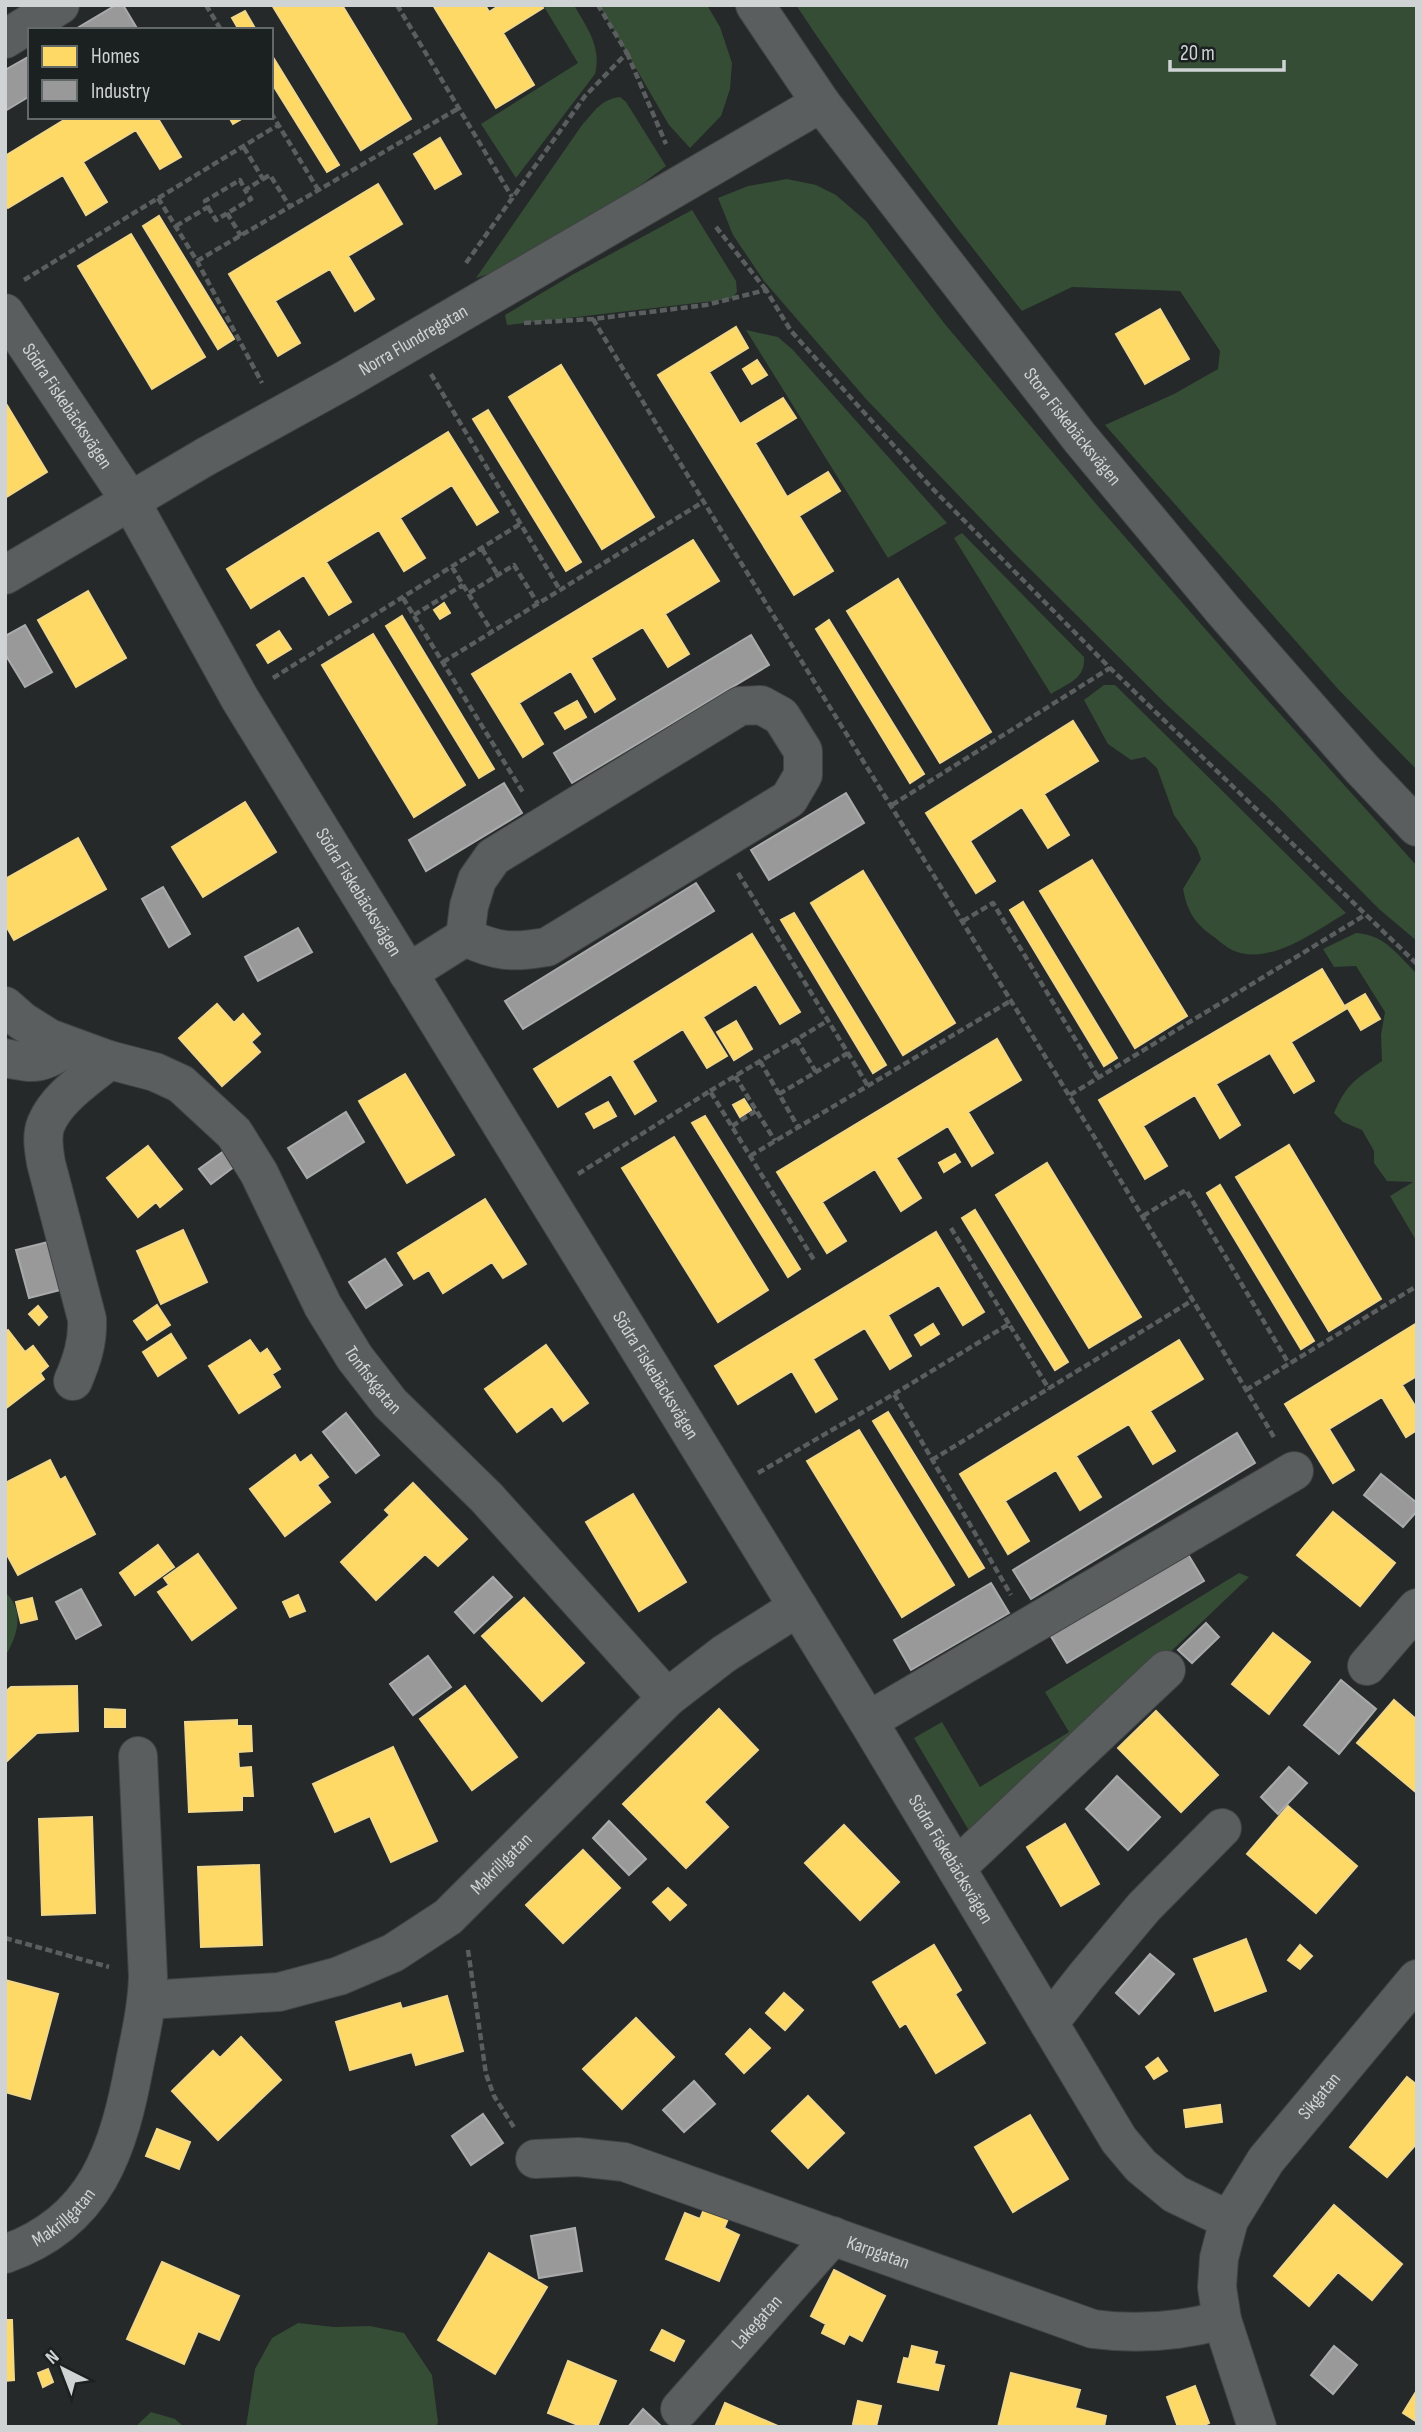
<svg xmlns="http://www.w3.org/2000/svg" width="1422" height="2432" viewBox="0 0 1422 2432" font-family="'Sofia Sans Condensed',sans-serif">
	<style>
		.green { fill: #354c35 }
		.homes { fill: #ffd966; stroke: #f1d787; stroke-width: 2 }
		.industry { fill: #999; stroke: #a9aaaa; stroke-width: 2 }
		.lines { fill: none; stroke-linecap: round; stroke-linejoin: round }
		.minor-casing { stroke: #414444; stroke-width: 40 }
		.path { stroke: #5b5e5f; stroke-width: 4.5; stroke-dasharray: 7 3.5; stroke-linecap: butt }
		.minor { stroke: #5b5e5e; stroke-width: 38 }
		.labels { text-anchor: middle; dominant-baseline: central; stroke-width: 7; stroke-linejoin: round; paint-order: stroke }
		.street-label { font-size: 19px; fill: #cfd3d3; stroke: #1b2021 }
	</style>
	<rect width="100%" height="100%" fill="#25292a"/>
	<path class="green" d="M543 5H574C587 28 602 47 595 74L516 178 481 124 578 63Z
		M599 5H707L720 27 732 63 730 89 721 116 690 148 669 125Z
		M796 5H1417V770L1338 689 1105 425 1174 394 1218 369 1220 351 1180 291 1072 287 1022 311C944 212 866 111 796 5Z
		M620 97 626 102 666 166 618 202 521 263 476 278 582 125C594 112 601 99 620 97Z
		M787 179 816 185 836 195 866 221 944 323 1097 505 1255 686 1417 866V941L1379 909 1273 802 1167 705 1012 551 866 399 764 281 733 235 718 198 748 186Z
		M692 210 736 281 737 292 731 299 507 325 505 315 572 275Z
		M746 330 778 337 793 350 947 523 888 558Z
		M962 533 1084 657C1086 679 1067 684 1051 694L954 538Z
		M1104 685H1115L1346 913C1315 931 1270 967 1232 950 1226 947 1219 941 1214 937 1195 924 1187 911 1183 889L1201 859 1197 848 1174 815 1157 768 1145 757 1131 760 1108 744 1084 700Z
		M1356 933C1385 935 1397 954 1417 974V1242L1390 1196 1413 1182 1387 1181 1374 1163V1151L1362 1130 1343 1122 1334 1113C1347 1083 1356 1079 1382 1061L1381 1035 1385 1012 1356 966 1334 967 1323 949Z
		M1239 1573 1249 1577 985 1829 975 1833 968 1829 914 1738 942 1722 980 1787 1069 1732 1045 1692Z
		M5 1592C26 1611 17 1636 5 1657Z
		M298 2323 334 2327 370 2326 404 2333 432 2375 438 2422 436 2427H246L255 2369 272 2338Z
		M151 2412 175 2419 184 2427H135Z"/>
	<path class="homes" d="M272 5H342L411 119 361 150Z
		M433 5H485L489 12 500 5H541L543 8 503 33 534 85 496 108Z
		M245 11 256 30H239L232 18Z
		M271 54 339 165 327 172 271 82Z
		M69 117H157L181 157 160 169 136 130 83 162 107 202 86 215 63 175 8 208 5 204V156Z
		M229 117H245L233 124Z
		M440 138 461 174 435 189 414 154Z
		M378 184 402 224 348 256 374 299 355 311 330 269 275 301 300 343 278 356 229 274Z
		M159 216 234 339 218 349 143 226Z
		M131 234 205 357 152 389 78 266Z
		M1160 309 1189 359 1145 384 1116 334Z
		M736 327 748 348 709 372 740 424 783 398 796 418 755 443 787 497 828 472 840 491 799 516 833 571 794 595 658 375Z
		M757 360 767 375 752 384 743 369Z
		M561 365 654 517 602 549 509 397Z
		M5 402 47 472 5 498Z
		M488 410 581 562 566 571 473 419Z
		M448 432 498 512 477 525 452 485 400 518 425 558 404 571 379 530 326 562 351 602 329 615 304 575 251 608 227 569Z
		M693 540 719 581 665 614 689 654 668 667 643 627 591 658 615 699 595 712 571 671 519 703 543 744 523 757 472 674Z
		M898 579 991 732 940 763 847 611Z
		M88 591 126 658 76 687 38 620Z
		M444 603 450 613 440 619 434 610Z
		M402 616 494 769 479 778 386 626Z
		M829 620 924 774 910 783 816 629Z
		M279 631 291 649 268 663 257 645Z
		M373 634 465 785 414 817 322 665Z
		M577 701 586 717 565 729 555 713Z
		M1073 721 1098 761 1044 794 1069 835 1048 848 1022 807 970 841 995 881 976 893 926 813Z
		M245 802 276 852 203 897 172 847Z
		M78 838 106 889 14 940 5 924V879Z
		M1092 860 1187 1016 1135 1048 1040 891Z
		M863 871 955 1023 903 1055 811 903Z
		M1023 902 1117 1058 1104 1066 1010 910Z
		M794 913 886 1065 873 1073 781 920Z
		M752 934 800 1012 780 1024 756 984 703 1017 727 1056 707 1068 683 1029 632 1061 656 1101 635 1114 611 1074 558 1107 534 1069Z
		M1322 969 1346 1009 1291 1042 1314 1081 1294 1093 1270 1053 1216 1084 1240 1125 1220 1138 1195 1095 1143 1126 1167 1166 1145 1179 1099 1100Z
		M1365 994 1380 1019 1361 1030 1346 1005Z
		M217 1004 234 1023 243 1014 260 1034 251 1042 260 1052 222 1086 179 1038Z
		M736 1021 752 1049 734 1060 717 1032Z
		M997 1039 1021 1080 968 1112 993 1153 972 1166 948 1126 896 1158 921 1198 901 1211 875 1169 822 1202 846 1241 827 1253 777 1172Z
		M405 1074 454 1155 407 1183 359 1101Z
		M744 1099 751 1110 740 1117 733 1105Z
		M608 1102 616 1116 594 1128 586 1114Z
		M705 1116 800 1269 788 1277 692 1123Z
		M674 1137 768 1290 718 1322 622 1168Z
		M1289 1145 1381 1299 1329 1331 1236 1177Z
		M148 1146 182 1189 160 1207 156 1202 138 1217 107 1178Z
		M955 1154 960 1162 944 1172 939 1163Z
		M1047 1163 1141 1317 1089 1348 996 1195Z
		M1220 1185 1314 1341 1301 1349 1207 1193Z
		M485 1199 526 1264 503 1278 492 1262 443 1293 429 1270 414 1279 398 1253Z
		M975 1210 1068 1362 1055 1370 962 1218Z
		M183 1230 207 1282 161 1304 137 1251Z
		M936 1232 984 1312 963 1325 939 1285 888 1315 911 1356 890 1369 865 1328 813 1359 837 1399 816 1412 792 1371 738 1404 715 1366Z
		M157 1305 170 1325 147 1340 134 1321Z
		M38 1306 47 1317 39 1325 29 1314Z
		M1417 1323V1376L1402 1385 1417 1409V1430L1406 1437 1382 1397 1329 1429 1354 1470 1333 1483 1285 1404Z
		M933 1324 939 1334 921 1345 915 1335Z
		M8 1330 25 1352 33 1346 48 1366 40 1373 44 1379 5 1409V1332Z
		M171 1334 186 1358 158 1376 143 1352Z
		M250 1340 260 1354 267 1349 280 1369 272 1374 280 1387 239 1413 209 1366Z
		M1179 1340 1203 1379 1150 1411 1175 1451 1153 1464 1129 1424 1076 1456 1101 1497 1080 1510 1056 1470 1005 1501 1029 1541 1008 1554 960 1474Z
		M546 1345 588 1403 563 1421 552 1406 517 1432 485 1389Z
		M888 1412 984 1568 969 1577 873 1421Z
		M859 1430 954 1585 902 1617 807 1461Z
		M295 1455 300 1463 311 1455 328 1477 317 1485 330 1502 285 1536 250 1489Z
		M50 1460 60 1480 65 1477 95 1534 18 1575 5 1551V1483Z
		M413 1483 467 1539 438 1566 425 1554 376 1600 341 1562 390 1515 385 1510Z
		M633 1494 686 1582 639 1611 586 1522Z
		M1333 1512 1395 1563 1360 1606 1297 1555Z
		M158 1545 174 1567 135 1595 120 1573Z
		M198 1554 236 1608 192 1640 158 1592 169 1585 164 1578Z
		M298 1595 305 1611 290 1617 283 1602Z
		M32 1598 37 1619 21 1623 16 1602Z
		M524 1598 584 1663 542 1701 482 1636Z
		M1273 1633 1310 1662 1269 1714 1232 1684Z
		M77 1686 78 1731 37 1733 6 1762 5 1692 11 1687Z
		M465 1686 517 1757 472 1790 420 1719Z
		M1394 1700 1417 1720V1793L1357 1743Z
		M105 1709 125 1710V1727H105Z
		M719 1709 758 1750 704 1802 728 1827 686 1868 623 1804Z
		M1156 1711 1218 1775 1181 1812 1118 1748Z
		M237 1720V1726H251L252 1751 238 1752 239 1768 251 1767 253 1796H242V1810L189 1812 185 1722Z
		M393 1747 437 1841 391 1862 370 1816 335 1832 313 1784Z
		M1288 1806 1357 1866 1316 1913 1247 1854Z
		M92 1817 95 1913 42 1915 39 1819Z
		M1065 1824 1099 1884 1061 1906 1027 1847Z
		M844 1825 899 1882 860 1920 805 1863Z
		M583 1850 620 1888 563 1943 526 1905Z
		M259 1865 262 1945 201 1947 198 1867Z
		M668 1888 686 1905 670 1920 653 1902Z
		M1246 1939 1266 1991 1215 2011 1194 1959Z
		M934 1945 961 1990 955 1994 985 2043 936 2073 906 2023 900 2027 873 1982Z
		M1300 1945 1312 1956 1300 1969 1288 1960Z
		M5 1980 58 1994 30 2099 5 2092Z
		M784 1993 803 2010 785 2030 766 2013Z
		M447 1996 463 2051 416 2065 412 2052 350 2070 336 2022 400 2003 402 2009Z
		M636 2018 674 2057 622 2109 583 2069Z
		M750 2029 770 2048 744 2073 726 2054Z
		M241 2037 281 2080 218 2140 172 2091 213 2051 220 2058Z
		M1158 2058 1167 2071 1154 2079 1146 2067Z
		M1407 2077 1417 2085V2143L1387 2177 1350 2147Z
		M808 2096 844 2133 808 2168 772 2131Z
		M1220 2105 1222 2122 1186 2127 1184 2110Z
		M1030 2115 1068 2179 1013 2212 975 2147Z
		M157 2129 190 2142 179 2169 146 2156Z
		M706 2204 730 2214 724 2228 739 2235 719 2281 666 2259 685 2213 700 2219Z
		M1334 2205 1402 2264 1372 2300 1338 2272 1309 2306 1274 2276Z
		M489 2253 547 2287 495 2374 438 2340Z
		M162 2262 239 2296 219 2340 198 2331 184 2364 127 2339Z
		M834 2270 885 2296 862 2341 849 2334 844 2344 822 2333 826 2324 811 2316Z
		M5 2320H12L14 2380 5 2381Z
		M662 2330 684 2341 674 2361 651 2350Z
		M912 2346 937 2352 934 2364 944 2366 938 2390 898 2382 904 2358 909 2359Z
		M568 2361 616 2381 597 2427H583L548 2413Z
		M48 2369 53 2382 43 2387 38 2373Z
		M1011 2373 1080 2390 1075 2408 1106 2416 1104 2427H998Z
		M1195 2386 1209 2423 1200 2427H1178L1167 2397Z
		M1417 2390V2422L1403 2413Z
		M858 2401 881 2406 876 2427 853 2424Z
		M725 2403 780 2427H715Z"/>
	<path class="industry" d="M116 5H123L138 30H74Z
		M30 56V96L5 111V70Z
		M25 625 52 672 25 687 5 654V636Z
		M751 635 769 665 572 783 554 753Z
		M504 783 522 813 426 871 409 840Z
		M846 793 864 823 769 880 751 850Z
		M696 883 714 911 523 1029 505 1001Z
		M163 887 190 934 169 947 142 899Z
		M298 928 312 952 258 981 245 957Z
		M346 1112 364 1142 307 1178 288 1148Z
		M224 1151 235 1166 211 1184 199 1169Z
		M52 1241 64 1289 29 1298 16 1250Z
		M385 1259 402 1285 366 1308 349 1282Z
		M346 1413 379 1455 356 1473 323 1432Z
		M1237 1433 1255 1463 1031 1599 1013 1570Z
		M1381 1474 1417 1503V1511L1403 1527 1364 1495Z
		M1186 1551 1204 1581 1067 1663 1049 1633Z
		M493 1577 512 1597 474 1633 455 1612Z
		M991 1583 1009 1613 911 1670 894 1640Z
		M81 1589 101 1625 76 1639 56 1602Z
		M1206 1623 1219 1637 1192 1663 1178 1650Z
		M428 1656 451 1687 413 1715 390 1684Z
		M1341 1680 1376 1709 1339 1754 1304 1725Z
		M1289 1767 1307 1783 1278 1814 1261 1797Z
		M1117 1776 1160 1817 1128 1850 1086 1809Z
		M609 1821 646 1859 629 1875 593 1838Z
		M1150 1954 1174 1974 1139 2014 1116 1993Z
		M694 2081 715 2104 684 2132 663 2110Z
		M483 2114 503 2143 471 2165 452 2136Z
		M575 2228 582 2271 539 2278 531 2236Z
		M1334 2346 1357 2365 1333 2394 1311 2375Z
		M643 2409 662 2427H628Z"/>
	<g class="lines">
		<defs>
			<g id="minor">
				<path id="s1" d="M755 5 821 103 1080 438 1223 610 1362 769 1417 827"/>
				<path d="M5 39 60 5"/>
				<path id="s2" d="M5 313 131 502 240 699 868 1721 1119 2140 1141 2166 1175 2194 1229 2220"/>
				<path id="s3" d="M5 575 205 457 345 380 821 103"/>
				<path d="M408 973 465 937C497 952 512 953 547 947L789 799 803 775V751L781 716 761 705 740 706 493 857 477 880 469 906 465 937"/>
				<path id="s4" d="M5 1006 22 1021 49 1038 109 1060 155 1072 181 1084 234 1133 259 1173 323 1306 355 1358 390 1403 487 1498 667 1698"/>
				<path d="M5 1058C38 1065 41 1064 69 1046"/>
				<path d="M73 1381C82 1360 88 1342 87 1319L46 1163C44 1150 41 1136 46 1124 57 1097 88 1078 109 1060"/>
				<path d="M1367 1666 1417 1608"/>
				<path d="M868 1721 1294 1471"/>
				<path d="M956 1868 1166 1670"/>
				<path id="s5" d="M147 2000 279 1992 339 1976 393 1953 448 1917 667 1698 724 1654 798 1607"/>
				<path d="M1049 2023 1086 1976 1144 1907 1222 1828"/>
				<path id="s6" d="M535 2159 578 2157 624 2162 1093 2329C1138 2335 1178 2332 1222 2320"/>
				<path id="s7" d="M5 2254C97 2222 119 2149 135 2062 141 2033 147 2006 148 1977L138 1756"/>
				<path id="s8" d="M680 2409 833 2236"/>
				<path id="s9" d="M1257 2427 1222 2320 1217 2287 1219 2258 1229 2220 1266 2160 1417 1979"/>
			</g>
		</defs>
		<use href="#minor" class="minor-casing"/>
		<path class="path" d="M206 5 221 30
			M397 5 512 197
			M627 53 666 144
			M271 113 319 191
			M263 179 270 175 290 207
			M158 198 197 261 262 383
			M208 207 216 220 251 199 245 190
			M227 213 241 236
			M176 226 208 207 205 201 240 180 245 190 263 179 243 146
			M716 227 766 290
			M197 261 459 108
			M466 263 585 96 627 53 598 5
			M24 280 278 125
			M593 319C818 694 1054 1062 1275 1439
			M524 323 593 319 706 305 766 290 791 331 930 486 1110 668 1417 964
			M431 374 560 590
			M482 549 498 575
			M452 567 492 632
			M469 593 514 565 538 604
			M403 598 524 794
			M414 615 463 585
			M443 662 703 502
			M273 678 520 524
			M892 805 1110 668
			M738 873 868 1086
			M963 921 993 903 1098 1077
			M796 1039 816 1072
			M760 1061 798 1127
			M735 1076 775 1141
			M710 1091 829 1020
			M779 1094 848 1053
			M1070 1095 1365 915
			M732 1126 756 1111
			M750 1156 1012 1000
			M578 1174 710 1091 814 1260
			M1143 1216 1186 1190 1289 1364
			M951 1228 1009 1324
			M1246 1390 1417 1286
			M894 1394 1009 1324 1049 1389
			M932 1460 1193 1300
			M758 1473 894 1394 1011 1595
			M5 1938 109 1967
			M468 1950 486 2074 494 2096 515 2129"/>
		<use href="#minor" class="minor"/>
	</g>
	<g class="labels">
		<g class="street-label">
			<text stroke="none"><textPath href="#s3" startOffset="471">Norra Flundregatan</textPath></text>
			<text stroke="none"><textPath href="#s2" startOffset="112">Södra Fiskebäcksvägen</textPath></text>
			<text stroke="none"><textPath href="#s1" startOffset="528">Stora Fiskebäcksvägen</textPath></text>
			<text stroke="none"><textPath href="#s2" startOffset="679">Södra Fiskebäcksvägen</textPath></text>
			<text stroke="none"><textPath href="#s2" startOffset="1246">Södra Fiskebäcksvägen</textPath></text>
			<text stroke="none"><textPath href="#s4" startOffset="551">Tonfiskgatan</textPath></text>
			<text stroke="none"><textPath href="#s2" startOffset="1813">Södra Fiskebäcksvägen</textPath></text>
			<text stroke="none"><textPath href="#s5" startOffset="394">Makrillgatan</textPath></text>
			<text stroke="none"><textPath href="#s9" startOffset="368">Sikgatan</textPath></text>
			<text stroke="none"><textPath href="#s7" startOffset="70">Makrillgatan</textPath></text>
			<text stroke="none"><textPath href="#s6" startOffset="359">Karpgatan</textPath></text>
			<text stroke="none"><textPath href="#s8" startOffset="116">Lakegatan</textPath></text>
		</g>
	</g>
	<rect width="1422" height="2432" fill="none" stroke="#cfd3d3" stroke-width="14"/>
	<rect x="28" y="28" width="245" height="91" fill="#1b2021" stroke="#636868" stroke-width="2"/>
	<rect x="42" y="46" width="35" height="21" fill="#ffd966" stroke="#636868" stroke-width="2"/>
	<text x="91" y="63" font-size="21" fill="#cfd3d3">Homes</text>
	<rect x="42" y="80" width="35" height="21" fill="#999999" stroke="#636868" stroke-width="2"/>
	<text x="91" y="98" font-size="21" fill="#cfd3d3">Industry</text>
	<g transform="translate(63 2369) rotate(318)" stroke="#1b2021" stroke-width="5" paint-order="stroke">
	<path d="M0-5L12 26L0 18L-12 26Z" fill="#cfd3d3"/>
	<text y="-10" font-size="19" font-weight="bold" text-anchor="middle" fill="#cfd3d3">N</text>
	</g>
	<path d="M1170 60v10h114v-10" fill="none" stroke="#cfd3d3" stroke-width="3.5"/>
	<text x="1180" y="60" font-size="21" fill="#cfd3d3" stroke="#1b2021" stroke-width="5" paint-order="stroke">20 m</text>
</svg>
